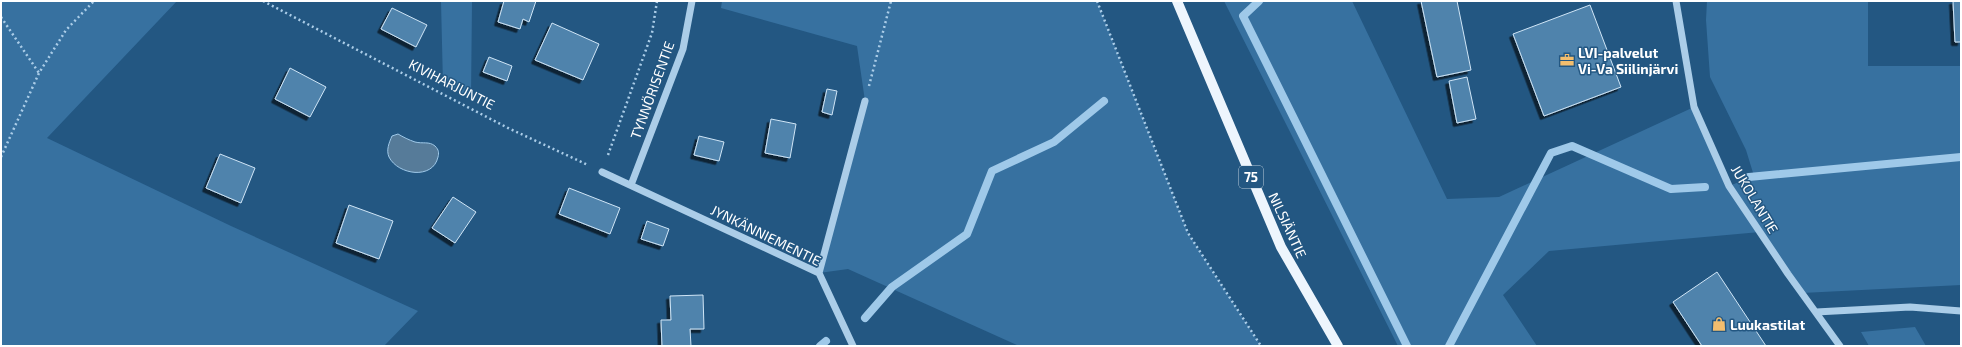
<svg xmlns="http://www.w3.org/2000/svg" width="1962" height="347" viewBox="0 0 1962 347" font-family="'Exo 2',sans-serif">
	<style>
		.green { fill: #3771a0 }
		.water { fill: #567b99; stroke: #9fc9e9 }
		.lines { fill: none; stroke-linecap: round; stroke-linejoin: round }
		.stream { stroke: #9fc9e9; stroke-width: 8 }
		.building { fill: #5083ac; stroke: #cfe5f6; filter: url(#shadow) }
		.path { stroke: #abcde8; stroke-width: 2.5; stroke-dasharray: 2 3; stroke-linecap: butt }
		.minor { stroke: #abcde8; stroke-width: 7 }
		.major { stroke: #edf5fd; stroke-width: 10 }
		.labels { text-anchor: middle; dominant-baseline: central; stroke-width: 3; stroke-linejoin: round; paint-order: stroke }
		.shield { fill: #235782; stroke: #bdcdda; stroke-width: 1 }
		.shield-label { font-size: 13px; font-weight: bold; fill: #fff }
		.poi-label { font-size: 14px; font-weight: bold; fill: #fff; stroke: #235782; text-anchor: start }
		.street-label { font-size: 14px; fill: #fff; stroke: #235782 }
	</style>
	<defs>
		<filter id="shadow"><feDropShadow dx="-3.5" dy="3.5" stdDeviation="0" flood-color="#0009"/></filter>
	</defs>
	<rect width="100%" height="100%" fill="#235782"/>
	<path class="green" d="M1 1H177L47 138 231 226 418 311 384 346H1Z
		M441 1H472L471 97 443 85Z
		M722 1H1097L1188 233 1261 346H1019L848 269 819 273 865 101 857 46 721 8Z
		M1224 1H1352L1447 199 1499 197 1694 107 1729 186 1754 176 1746 150 1710 77 1706 20 1707 1H1868V66H1961V285L1802 293 1760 232 1549 251 1503 295 1537 346H1398Z
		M1915 327 1926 346H1869L1861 332Z"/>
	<path class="water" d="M398 134C403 137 409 140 415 142 423 144 429 141 435 146 439 150 439 153 438 157 433 180 398 175 389 157 386 150 389 143 392 136Z"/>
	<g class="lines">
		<path class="stream" d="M1259 1 1243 16 1407 346
			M1749 177 1961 157
			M865 318 892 287 967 234 992 171 1054 142 1104 101
			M820 346 826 341
			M1449 346 1551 153 1572 146 1671 189 1705 187"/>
	</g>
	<path class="building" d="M504 1H536L529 22 523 19 520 29 498 22Z
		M1421 1H1457L1471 70 1437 77Z
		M1953 1H1961V42H1955Z
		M1590 5 1621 87 1544 116 1513 34Z
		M392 8 427 25 416 47 381 29Z
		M552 23 599 44 583 80 535 60Z
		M489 57 512 66 507 81 483 72Z
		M290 68 326 87 310 117 275 99Z
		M1467 77 1476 119 1457 123 1449 81Z
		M827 89 837 91 832 115 822 112Z
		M771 119 796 124 790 158 765 153Z
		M699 136 724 142 719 161 694 155Z
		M220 154 255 168 241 203 206 188Z
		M569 188 620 208 610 234 559 214Z
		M453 197 476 212 455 243 432 228Z
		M349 205 393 221 379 259 336 243Z
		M647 221 669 229 663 246 641 239Z
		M1717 272 1766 346H1702L1673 302Z
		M703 295 704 329H690L691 346H662L661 320H671L670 296Z"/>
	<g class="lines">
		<path class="path" d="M263 1 508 128 588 165
			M1097 1 1188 233 1261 346
			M1 17 39 73
			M869 86 891 1
			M608 155 652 33 657 1
			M1 157 39 73 66 30 94 1"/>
		<path class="minor" d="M1676 1 1694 107 1729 186 1788 274 1840 346
			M602 172 819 273 853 346
			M631 185 683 49 692 1
			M819 273 865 101
			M1816 312 1910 307 1961 311"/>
		<path class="major" d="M1177 1 1281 247 1338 346"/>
	</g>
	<defs>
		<symbol id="office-bare" viewBox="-9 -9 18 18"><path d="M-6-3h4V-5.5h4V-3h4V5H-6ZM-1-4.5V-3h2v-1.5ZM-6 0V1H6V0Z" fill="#f3be6e" stroke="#235782" stroke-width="2.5" paint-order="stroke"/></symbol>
		<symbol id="shop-bare" viewBox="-9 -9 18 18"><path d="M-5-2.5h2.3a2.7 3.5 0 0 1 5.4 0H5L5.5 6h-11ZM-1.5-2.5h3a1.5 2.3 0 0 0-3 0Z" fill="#f3be6e" stroke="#235782" stroke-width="2.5" paint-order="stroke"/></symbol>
	</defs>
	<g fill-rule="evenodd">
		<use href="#office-bare" x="1557" y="50" width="20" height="20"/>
		<use href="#shop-bare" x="1709" y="314" width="20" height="20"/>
	</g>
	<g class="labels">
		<rect class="shield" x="1239" y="166" width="24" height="22" rx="3"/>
		<g class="shield-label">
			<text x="1251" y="177">75</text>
		</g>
		<g class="poi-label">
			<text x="1578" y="52">LVI-palvelut<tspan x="1578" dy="16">Vi-Va Siilinjärvi</tspan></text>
			<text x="1730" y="324">Luukastilat</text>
		</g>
		<g class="street-label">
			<text transform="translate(452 84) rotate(27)">KIVIHARJUNTIE</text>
			<text transform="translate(652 90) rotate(-70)">TYNNÖRISENTIE</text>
			<text transform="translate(1755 199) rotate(59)">JUKOLANTIE</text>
			<text transform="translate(1288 225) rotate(65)">NILSIÄNTIE</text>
			<text transform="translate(766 235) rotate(26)">JYNKÄNNIEMENTIE</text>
		</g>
	</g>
	<rect width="1962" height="347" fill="none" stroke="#ffffff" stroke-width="4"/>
</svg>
